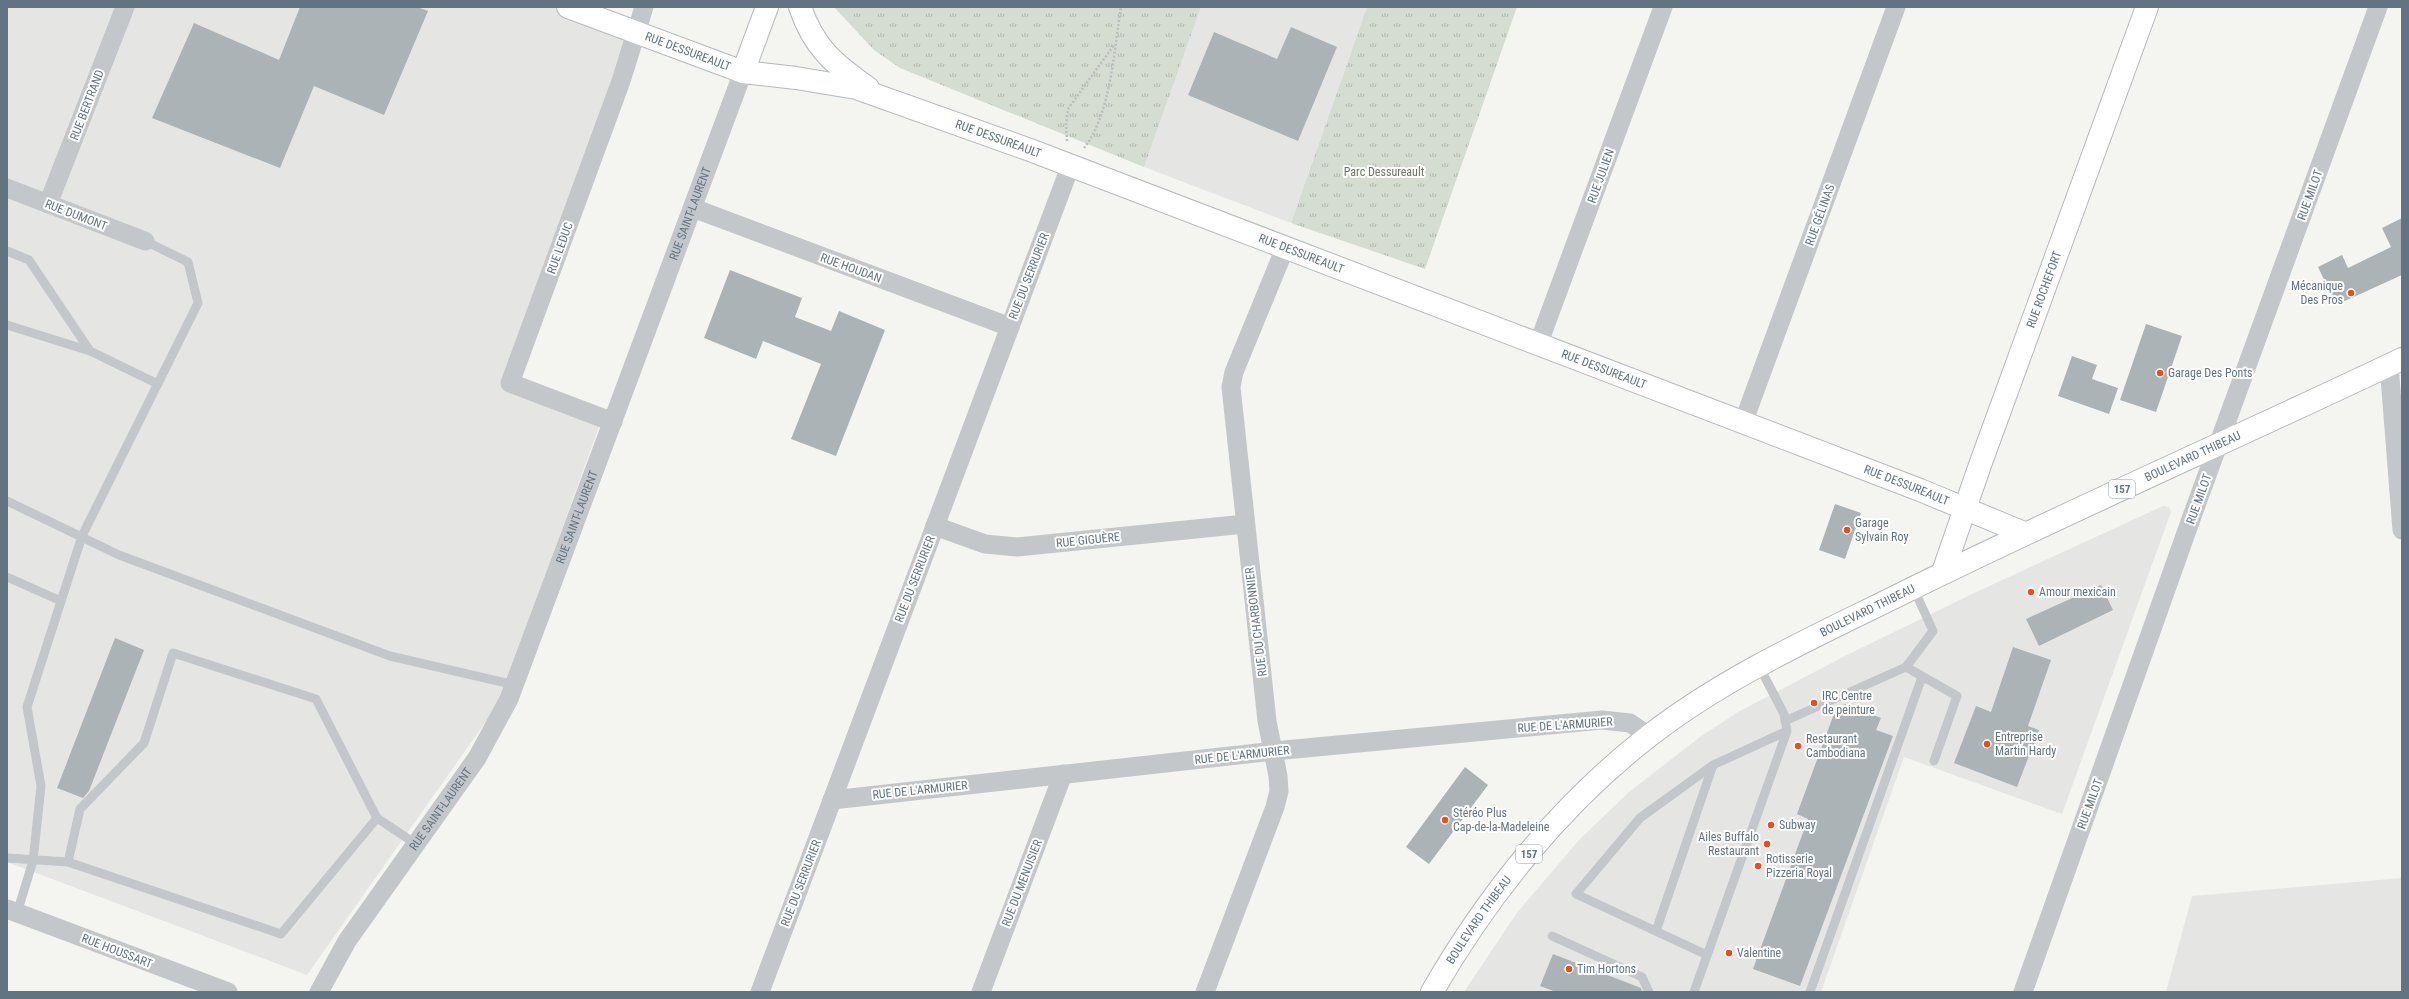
<svg xmlns="http://www.w3.org/2000/svg" width="2409" height="999" viewBox="0 0 2409 999" font-family="'Roboto Condensed',sans-serif">
	<style>
		.built { fill: #e5e6e4 }
		.park { fill: url(#park-tufts) }
		.building { fill: #abb3b7 }
		.lines { fill: none; stroke-linecap: round; stroke-linejoin: round }
		.secondary-casing { stroke: #b3b9bd; stroke-width: 24 }
		.primary-casing { stroke: #b4b8bc; stroke-width: 24 }
		.path { stroke: #bbbdbf; stroke-width: 2.5; stroke-dasharray: 2 2; stroke-linecap: butt }
		.lane { stroke: #c4c7ca; stroke-width: 9 }
		.street { stroke: #c4c7ca; stroke-width: 19 }
		.secondary { stroke: #fff; stroke-width: 22 }
		.primary { stroke: #fff; stroke-width: 22 }
		.poi-dot { fill: #e94e1c; stroke: #fff; stroke-width: 1.5 }
		.labels { text-anchor: middle; dominant-baseline: central; stroke-width: 4; stroke-linejoin: round; paint-order: stroke }
		.shield { fill: #fff; stroke: #919ea8; stroke-width: 1 }
		.shield-label { font-size: 11px; font-weight: bold; fill: #627482 }
		.street-label { font-size: 12px; fill: #627482; stroke: #fff }
		.park-label { font-size: 12px; fill: #667961; stroke: #fff }
		.poi-label { font-size: 12px; fill: #627482; stroke: #fff; text-anchor: start }
	</style>
	<defs>
		<pattern id="park-tufts" width="24" height="20" patternUnits="userSpaceOnUse"><rect width="24" height="20" fill="#d5dcd1"/><path d="M3 7l-1-3M5 7V3M7 7l1-3M15 17l-1-3M17 17v-4M19 17l1-3" fill="none" stroke="#b0b7af"/></pattern>
	</defs>
	<rect width="100%" height="100%" fill="#f4f5f0"/>
	<path class="built" d="M7 7H592L636 24 502 387 600 424 499 703 307 975 7 862Z
		M1201 7H1367L1291 223 1144 167Z
		M2163 506 2169 507 2171 512 2062 814 1904 757 1821 992H1464L1516 914 1579 840 1629 792 1700 737 1738 712 1849 654 1974 593Z
		M2402 878V992H2166L2192 896Z"/>
	<path class="park" d="M834 7H1201L1144 167 900 68 874 50Z
		M1367 7H1517L1425 269 1291 223Z"/>
	<path class="building" d="M300 7H417L428 11 384 115 314 86 280 168 152 118 194 23 279 60Z
		M1291 27 1337 47 1298 141 1188 95 1214 32 1277 59Z
		M2402 218V275L2336 305 2318 267 2342 255 2348 268 2391 247 2382 228Z
		M730 270 802 298 795 317 831 331 839 311 885 330 836 456 791 439 821 364 763 341 756 359 704 338Z
		M2146 324 2182 336 2156 412 2120 400Z
		M2072 356 2097 365 2092 379 2118 388 2109 414 2058 396Z
		M1835 504 1861 513 1845 559 1819 550Z
		M2101 585 2113 610 2039 646 2026 619Z
		M115 638 144 650 89 791 83 798 57 788Z
		M2013 647 2051 660 2028 726 2039 730 2017 787 1954 763 1976 706 1991 712Z
		M1844 704 1881 718 1876 730 1893 736 1800 986 1753 969 1808 819 1797 814 1835 711 1841 710Z
		M1465 767 1488 785 1429 864 1406 847Z
		M1553 954 1641 988 1642 992H1556L1540 986Z"/>
	<g class="lines">
		<defs>
			<g id="secondary">
				<path id="s2" d="M568 7 743 72 796 78 856 88 1030 150 1920 490 2024 533"/>
				<path d="M800 7C814 48 834 64 868 88"/>
				<path d="M743 72 767 7"/>
				<path id="s3" d="M1943 572 1980 465 2147 7"/>
			</g>
			<g id="primary">
				<path id="s4" d="M1432 992C1487 896 1561 804 1649 736 1725 677 1812 638 1897 596 2064 513 2234 439 2402 359"/>
			</g>
		</defs>
		<use href="#secondary" class="secondary-casing"/>
		<use href="#primary" class="primary-casing"/>
		<path class="path" d="M1067 141 1066 125 1068 109 1114 45
			M1084 148C1111 114 1114 49 1121 7"/>
		<path class="lane" d="M7 251 29 260 90 351
			M7 325 90 351 158 384
			M7 501 119 555 390 656 515 685
			M7 577 61 601
			M1906 667 1957 696 1934 761
			M1785 721 1906 667 1933 631 1913 587
			M7 858 68 862 281 934 377 818 416 844
			M68 862 80 809 144 743 173 653 316 699 377 818
			M17 913 33 861 41 786 27 707 82 536 198 303 188 262 145 241
			M1656 931 1713 765 1787 731
			M1552 936 1642 977 1649 992
			M1707 955 1576 894 1640 818 1713 765
			M1694 992 1787 731 1784 714 1759 666
			M1810 992 1922 677"/>
		<g class="street">
			<path d="M7 188 145 241"/>
			<path d="M48 204 125 7"/>
			<path d="M693 208 1010 327"/>
			<path d="M1538 345 1663 7"/>
			<path d="M2389 365 2402 530"/>
			<path d="M613 422 510 383 621 81 644 7"/>
			<path d="M1743 423 1896 7"/>
			<path d="M935 526 985 544 1017 547 1245 524"/>
			<path d="M832 800 1274 751 1602 720 1630 723 1649 736"/>
			<path d="M7 909 228 992"/>
			<path id="s1" d="M319 992 347 941 477 758 509 699 743 72"/>
			<path d="M760 992 1070 167"/>
			<path d="M981 992 1063 774"/>
			<path d="M1205 992 1275 807 1279 791 1278 776 1267 721 1231 387 1234 372 1285 248"/>
			<path d="M2023 992 2191 519 2378 7"/>
		</g>
		<use href="#secondary" class="secondary"/>
		<use href="#primary" class="primary"/>
	</g>
	<g class="poi-dot">
		<circle cx="2351" cy="293" r="4"/>
		<circle cx="2160" cy="373" r="4"/>
		<circle cx="1847" cy="530" r="4"/>
		<circle cx="2031" cy="592" r="4"/>
		<circle cx="1814" cy="703" r="4"/>
		<circle cx="1987" cy="744" r="4"/>
		<circle cx="1798" cy="746" r="4"/>
		<circle cx="1445" cy="820" r="4"/>
		<circle cx="1771" cy="825" r="4"/>
		<circle cx="1767" cy="844" r="4"/>
		<circle cx="1758" cy="866" r="4"/>
		<circle cx="1729" cy="953" r="4"/>
		<circle cx="1569" cy="969" r="4"/>
	</g>
	<g class="labels">
		<g class="shield">
			<rect x="2109" y="480" width="26" height="18" rx="3"/>
			<rect x="1516" y="845" width="26" height="18" rx="3"/>
		</g>
		<g class="shield-label">
			<text x="2122" y="489">157</text>
			<text x="1529" y="854">157</text>
		</g>
		<g class="street-label">
			<text stroke="none"><textPath href="#s2" startOffset="128">RUE DESSUREAULT</textPath></text>
			<text transform="translate(87 105) rotate(-69)">RUE BERTRAND</text>
			<text stroke="none"><textPath href="#s2" startOffset="452">RUE DESSUREAULT</textPath></text>
			<text transform="translate(1601 176) rotate(-70)">RUE JULIEN</text>
			<text transform="translate(2310 195) rotate(-70)">RUE MILOT</text>
			<text stroke="none"><textPath href="#s1" startOffset="868">RUE SAINT-LAURENT</textPath></text>
			<text transform="translate(76 215) rotate(21)">RUE DUMONT</text>
			<text transform="translate(1820 215) rotate(-70)">RUE GÉLINAS</text>
			<text transform="translate(560 248) rotate(-70)">RUE LEDUC</text>
			<text stroke="none"><textPath href="#s2" startOffset="776">RUE DESSUREAULT</textPath></text>
			<text transform="translate(851 268) rotate(20)">RUE HOUDAN</text>
			<text transform="translate(1029 276) rotate(-69)">RUE DU SERRURIER</text>
			<text stroke="none"><textPath href="#s3" startOffset="300">RUE ROCHEFORT</textPath></text>
			<text stroke="none"><textPath href="#s2" startOffset="1100">RUE DESSUREAULT</textPath></text>
			<text stroke="none"><textPath href="#s4" startOffset="950">BOULEVARD THIBEAU</textPath></text>
			<text stroke="none"><textPath href="#s2" startOffset="1424">RUE DESSUREAULT</textPath></text>
			<text transform="translate(2199 499) rotate(-70)">RUE MILOT</text>
			<text stroke="none"><textPath href="#s1" startOffset="544">RUE SAINT-LAURENT</textPath></text>
			<text transform="translate(1088 540) rotate(-6)">RUE GIGUÈRE</text>
			<text transform="translate(915 579) rotate(-69)">RUE DU SERRURIER</text>
			<text stroke="none"><textPath href="#s4" startOffset="590">BOULEVARD THIBEAU</textPath></text>
			<text transform="translate(1256 622) rotate(-97)">RUE DU CHARBONNIER</text>
			<text transform="translate(1565 725) rotate(-4)">RUE DE L'ARMURIER</text>
			<text transform="translate(1242 755) rotate(-6)">RUE DE L'ARMURIER</text>
			<text transform="translate(920 790) rotate(-6)">RUE DE L'ARMURIER</text>
			<text transform="translate(2090 804) rotate(-70)">RUE MILOT</text>
			<text stroke="none"><textPath href="#s1" startOffset="220">RUE SAINT-LAURENT</textPath></text>
			<text transform="translate(801 883) rotate(-69)">RUE DU SERRURIER</text>
			<text transform="translate(1022 883) rotate(-69)">RUE DU MENUISIER</text>
			<text stroke="none"><textPath href="#s4" startOffset="86">BOULEVARD THIBEAU</textPath></text>
			<text transform="translate(117 951) rotate(21)">RUE HOUSSART</text>
		</g>
		<g class="park-label">
			<text x="1384" y="172">Parc Dessureault</text>
		</g>
		<g class="poi-label">
			<text x="2343" y="286" text-anchor="end">Mécanique<tspan x="2343" dy="14">Des Pros</tspan></text>
			<text x="2168" y="373">Garage Des Ponts</text>
			<text x="1855" y="523">Garage<tspan x="1855" dy="14">Sylvain Roy</tspan></text>
			<text x="2039" y="592">Amour mexicain</text>
			<text x="1822" y="696">IRC Centre<tspan x="1822" dy="14">de peinture</tspan></text>
			<text x="1995" y="737">Entreprise<tspan x="1995" dy="14">Martin Hardy</tspan></text>
			<text x="1806" y="739">Restaurant<tspan x="1806" dy="14">Cambodiana</tspan></text>
			<text x="1453" y="813">Stéréo Plus<tspan x="1453" dy="14">Cap-de-la-Madeleine</tspan></text>
			<text x="1779" y="825">Subway</text>
			<text x="1759" y="837" text-anchor="end">Ailes Buffalo<tspan x="1759" dy="14">Restaurant</tspan></text>
			<text x="1766" y="859">Rotisserie<tspan x="1766" dy="14">Pizzeria Royal</tspan></text>
			<text x="1737" y="953">Valentine</text>
			<text x="1577" y="969">Tim Hortons</text>
		</g>
	</g>
	<rect width="2409" height="999" fill="none" stroke="#627482" stroke-width="16"/>
</svg>
